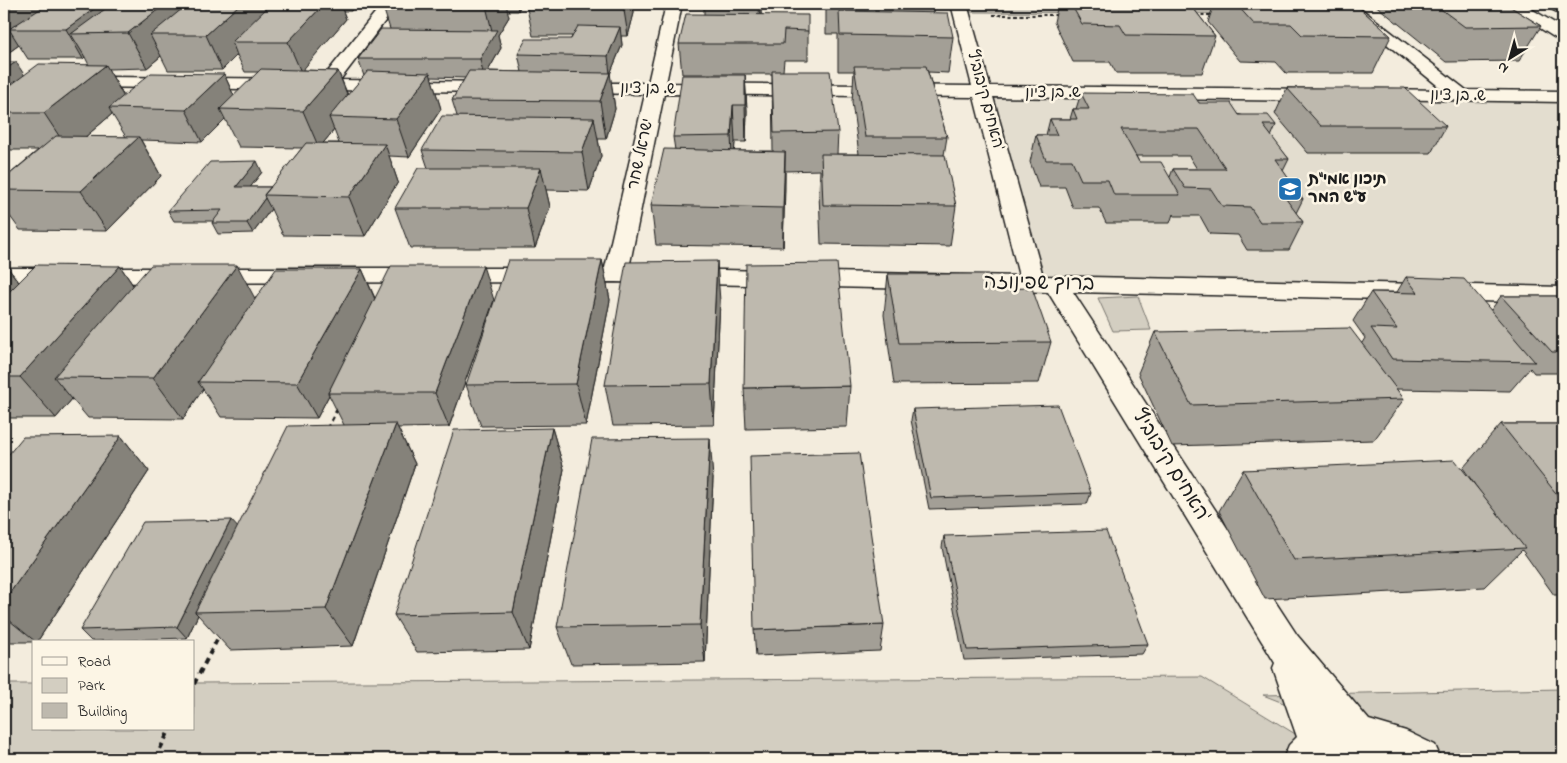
<svg xmlns="http://www.w3.org/2000/svg" width="1567" height="763" viewBox="0 0 1567 763" font-family="'Indie Flower','Playpen Sans Hebrew',sans-serif">
	<style>
		.built { fill: #e3ddcf }
		.green { fill: #d3cec1; stroke: #78756e }
		.lines { fill: none; stroke-linecap: round; stroke-linejoin: round }
		.street-casing { stroke: #1c1c1c; stroke-width: 3 }
		.secondary-casing { stroke: #1c1c1c; stroke-width: 3 }
		.path-far2 { stroke: #1c1c1c; stroke-width: 2; stroke-dasharray: 3 2.5; stroke-linecap: butt }
		.path-far1 { stroke: #1c1c1c; stroke-width: 3; stroke-dasharray: 5 4; stroke-linecap: butt }
		.path { stroke: #1c1c1c; stroke-width: 4; stroke-dasharray: 6 5; stroke-linecap: butt }
		.street { fill: #fcf5e5; fill-rule: evenodd }
		.secondary { fill: #fcf5e5; fill-rule: evenodd }
		.wall { fill: #a39f96; stroke: #1c1c1c; fill-rule: evenodd }
		.shaded-wall { fill: #85827a; stroke: #1c1c1c }
		.building { fill: #beb9ae; stroke: #1c1c1c }
		.labels { text-anchor: middle; dominant-baseline: central; stroke-width: 5; stroke-linejoin: round; paint-order: stroke }
		.far-street-label { font-size: 16px; fill: #1c1c1c; stroke: #fcf5e5 }
		.far-poi-label { font-size: 16px; font-weight: bold; fill: #1c1c1c; stroke: #fcf5e5; text-anchor: start }
		.street-label { font-size: 20px; fill: #1c1c1c; stroke: #fcf5e5 }
	</style>
	<rect width="100%" height="100%" fill="#f3ecdd"/>
	<filter id="ink" filterUnits="userSpaceOnUse"><feTurbulence type="fractalNoise" baseFrequency=".02" numOctaves="2"/><feDisplacementMap in="SourceGraphic" scale="10" xChannelSelector="R" yChannelSelector="G"/><feConvolveMatrix kernelMatrix="1 2 1 2 8 2 1 2 1" color-interpolation-filters="sRGB"/></filter>
	<g filter="url(#ink)">
		<path class="built" d="M990 95 1563 102V287L1040 277Z"/>
		<path class="green" d="M967 4H1336L1348 14 969 12Z
			M1138 296 1151 330 1113 331 1098 298Z
			M1202 677 1310 743 1293 759H4V684H34V729H194V683Z
			M1563 689V759H1427V753L1362 734 1263 695Z"/>
		<g class="lines">
			<defs>
				<path id="street" d="M382 4H398L340 80 497 82 503 83 506 87 503 91 497 92 4 86V76L322 79Z
					M666 4H682L666 83 972 86 951 4H967L990 86 1322 89 1329 91 1331 95 1329 99 1322 101 993 97 1043 276 1563 287V303L1073 292 1297 635 1369 720 1406 731 1435 745 1441 759H1283L1289 745 1297 737 1273 668 1275 663 1048 292 615 282 4 283V268H605L645 94 575 93 569 92 566 88 569 84 575 83H648ZM664 94 974 97 1019 276 629 268Z
					M1338 4H1355L1466 90 1563 91V102L1368 99 1366 95 1368 91 1375 89 1443 90Z"/>
				<path id="secondary" d="M1504 4H1523L1563 28V40L1557 39 1507 7Z
					M1544 4H1563V15L1547 7Z"/>
			</defs>
			<use href="#street" class="street-casing"/>
			<use href="#secondary" class="secondary-casing"/>
			<path class="path-far2" d="M993 15H1060
				M1196 15H1215"/>
			<path class="path-far1" d="M327 429 338 408"/>
			<path class="path" d="M194 684 220 634
				M155 759 170 729"/>
			<use href="#street" class="street"/>
			<use href="#secondary" class="secondary"/>
		</g>
		<path class="wall" d="M4 4H358L351 11H343L346 19 302 70 338 71 348 95 364 76 358 59 390 29 382 4H521L518 11H507L509 17 498 35 501 48 488 71 522 72 518 54 571 39 572 36H533L526 4H633L634 13 628 36H621L622 45 610 74 615 109 606 139H598L601 156 589 191 546 190 550 207 535 248H410L395 208 428 168 422 150 457 116 452 100 465 78 431 77 441 109 409 157 389 156 398 182 365 236 283 235 271 209 253 233 218 234 212 223 213 221H174L168 211 262 172 250 187H271L302 148 239 147 225 119 202 142 141 140 161 176 107 231 20 230 4 208V179L38 150H4V62L24 75 89 65 85 57 83 59H28L19 45 4 56ZM237 55 245 72H258L234 96 224 74 124 96 108 69 147 68 161 56 168 70H222ZM112 114 126 137H85ZM334 130 339 143H323Z
			M704 4H799V5H761V14L808 31V60H784L783 71 838 132 837 154H859L852 102 854 71H838V34H826V4H935L934 13 953 37 948 73 928 72 947 137 944 155 956 206 950 246 821 244 819 193 820 170 785 171 783 247 656 245 651 205 675 150 673 137 745 75 747 111 746 142H735L734 151H773L772 74H682L679 44 704 14Z
			M1058 4H1190L1215 36 1202 73H1116L1110 62H1073L1054 22Z
			M1214 4H1355L1391 36 1373 73H1286L1276 62 1240 61 1208 22Z
			M1374 4H1506L1541 26 1519 61 1446 62Z
			M1287 88 1446 126 1431 153H1308L1275 114Z
			M1081 93 1199 103 1276 125 1271 137 1289 159 1283 171 1303 199 1296 213 1303 222 1289 250H1247L1238 235 1210 234 1200 216H1174L1173 214 1170 223H1106L1099 208H1073L1065 187H1039L1030 162 1036 135H1046L1050 119H1070L1073 109H1076ZM1136 156H1189L1197 169H1173L1170 177 1139 162Z
			M602 260 610 300 586 425 481 426 466 385Z
			M4 263 19 282 120 266 133 285 255 298 362 269 375 298 494 300 449 427 398 428 415 464 353 646 230 650 198 615 187 638 91 641 80 630 237 528 344 425 329 395 317 418 221 417 203 389 183 419 88 418 72 399 56 418H4Z
			M888 274 994 289 1051 342 1039 383 894 384 884 315Z
			M1406 277 1491 310 1501 296H1563V373H1534L1530 368 1510 391 1396 389 1404 399 1374 440 1172 446 1138 373 1155 332 1362 343 1365 338 1353 321 1371 292H1397Z
			M720 301 714 425 613 426 605 385Z
			M850 386 847 427 746 429 744 388Z
			M913 409 1091 493 1087 504 929 509 911 420Z
			M1501 424H1563V595H1554L1522 550 1484 587 1265 599 1219 511 1243 470 1480 492 1463 468Z
			M552 428 564 469 529 650 417 652 394 615Z
			M121 436 149 471 37 642H4V460Z
			M713 478 705 662 571 664 557 627Z
			M944 536 1148 644 1142 654 964 660 942 547Z
			M884 625 880 651 756 656 754 630Z"/>
		<path class="shaded-wall" d="M8 4H52L9 29 19 45 4 56V7Z
			M101 4H119L71 34 85 57 83 59 66 29Z
			M165 4H200L150 35 161 56 147 68 128 33Z
			M240 4H268L274 18 232 42 237 55 222 70 206 35Z
			M324 4H340L346 19 301 72 288 42Z
			M349 4H358L351 11Z
			M488 4H506L509 17 498 35 501 48 484 78 480 59 493 35 486 6Z
			M517 4H521L518 11Z
			M623 4H633L634 13 628 36Z
			M759 4H761V21L760 38Z
			M620 27 622 45 610 74 608 56Z
			M16 62 39 98 4 113V70Z
			M106 65 126 101 109 108 112 114 69 151 44 113Z
			M338 71 352 107 329 117 334 130 319 148 303 111Z
			M430 73 441 109 409 157 396 119Z
			M610 73 615 109 606 139 600 101Z
			M224 74 238 105 220 109 225 119 202 142 186 110Z
			M745 75 747 111 746 142 745 105Z
			M733 105 735 142 733 175 731 136Z
			M594 118 601 156 589 191 582 152Z
			M139 137 161 176 107 231 81 191Z
			M385 144 398 182 365 236 349 197Z
			M785 152V190L783 247V208Z
			M257 161 262 172 242 198 236 187Z
			M541 168 550 207 535 248 526 208Z
			M265 198 271 209 253 233 247 223Z
			M602 260 610 300 586 425 576 384Z
			M717 261 720 301 714 425 711 384Z
			M4 263 35 303 4 335Z
			M237 265 259 306 198 382 203 389 183 419 153 378Z
			M120 266 147 306 54 377 72 399 56 418 20 377Z
			M483 266 494 300 449 427 435 393Z
			M362 269 377 304 328 393 329 395 317 418 297 383Z
			M396 424 415 464 353 646 326 609Z
			M552 428 564 469 529 650 513 612Z
			M121 436 149 471 37 642H36L4 616V601Z
			M710 438 713 478 705 662 700 625Z
			M231 520 240 530 195 612 198 615 187 638 177 627Z"/>
		<path class="building" d="M48 4H101L66 29H9Z
			M112 4H165L128 33 71 34Z
			M188 4H240L206 35H150Z
			M271 4H324L288 42H232Z
			M382 4H488L486 6Z
			M1071 4H1190L1215 36 1126 35 1120 25 1082 24Z
			M1236 4H1355L1391 36 1302 35 1291 24H1254Z
			M1434 4H1506L1541 26 1465 27Z
			M839 11 948 13 953 37 840 35Z
			M686 14 808 15V31L784 30 783 44H679Z
			M578 26 620 27 608 56 518 54 526 39H571Z
			M381 29 497 30 480 59H358Z
			M4 62H16L4 70Z
			M39 64 106 65 44 113H4V90Z
			M854 66H926L947 137H865Z
			M261 69 338 71 303 111 220 109Z
			M368 71 430 73 396 119 329 117Z
			M469 71 610 73 600 101 452 100Z
			M772 71H830L838 132 774 133Z
			M151 73 224 74 186 110 109 108Z
			M682 75H745V105H733L731 136 673 137Z
			M1287 88H1405L1446 126H1321Z
			M1081 93 1193 94 1199 103H1231L1239 115H1268L1276 125H1263L1289 159H1275L1303 199H1286L1303 222H1260L1250 207 1222 206 1211 189 1185 188 1173 169H1226L1199 129H1121L1139 162H1161L1180 195H1114L1108 180H1081L1072 160H1046L1036 135H1057L1050 119H1077L1073 109H1089Z
			M442 116 594 118 582 152 422 150Z
			M56 136 139 137 81 191 4 190V179Z
			M306 143 385 144 349 197 264 195Z
			M664 149 785 152 783 208 651 205Z
			M821 154 945 155 956 206 823 205Z
			M257 161 236 187H271L264 195 265 198 247 223H212L222 210 168 211 210 162Z
			M418 168H541L526 208H395Z
			M508 260H602L576 384 466 385Z
			M717 261 711 384 605 385 626 262Z
			M837 263 850 386 744 388 746 264Z
			M36 265 120 266 20 377H4V297Z
			M151 265H237L153 378 54 377Z
			M391 266H483L435 393H328Z
			M276 269H362L297 383 198 382Z
			M888 274H989L994 289 1032 288 1051 342 899 343Z
			M1406 277 1464 279 1535 362 1392 359 1371 328 1397 329 1371 292 1418 293Z
			M1501 296H1563V352H1552Z
			M1350 328 1404 399 1191 405 1155 332Z
			M1058 405 1091 493 931 498 913 409Z
			M396 424 326 609 195 612 288 426Z
			M1501 424H1563V502Z
			M552 428 513 612 394 615 454 430Z
			M121 436 4 601V460L23 437Z
			M710 438 700 625 557 627 592 439Z
			M859 453 884 625 754 630 750 456Z
			M1455 460 1525 548 1294 560 1243 470Z
			M231 520 177 627 80 630 143 522Z
			M1106 531 1148 644 967 650 944 536Z"/>
	</g>
	<defs>
		<symbol id="school-square" viewBox="-11 -11 22 22"><rect x="-9" y="-9" width="18" height="18" rx="4" fill="#1f6fb2" stroke="#fcf5e5"/><path d="M0-5L7-2L0 1L-7-2ZM-4 1L0 2.5L4 1V4Q0 6-4 4Z" fill="#fff"/></symbol>
	</defs>
	<g fill-rule="evenodd">
		<use href="#school-square" x="1276" y="175" width="28" height="28"/>
	</g>
	<g class="labels">
		<g class="far-street-label">
			<text transform="translate(648 89) rotate(1)">ש. בן ציון</text>
			<text x="1053" y="93">ש. בן ציון</text>
			<text transform="translate(1458 96) rotate(1)">ש. בן ציון</text>
			<text transform="translate(985 100) rotate(75)">האחים קיבוביץ'</text>
			<text transform="translate(641 154) rotate(-78)">ישראל שחר</text>
		</g>
		<g class="far-poi-label">
			<text x="1308" y="180">תיכון אמי"ת<tspan x="1308" dy="18">ע"ש המר</tspan></text>
		</g>
		<g class="street-label">
			<text transform="translate(1039 284) rotate(1)">ברוך שפינוזה</text>
			<text transform="translate(1170 466) rotate(58)">האחים קיבוביץ'</text>
		</g>
	</g>
	<rect width="1567" height="763" fill="none" stroke="#fcf5e5" stroke-width="20"/>
	<rect x="10" y="10" width="1547" height="743" fill="none" stroke="#1c1c1c" stroke-width="2" filter="url(#ink)"/>
	<rect x="32" y="640" width="162" height="90" fill="#fcf5e5" stroke="#a29e95"/>
	<rect x="42" y="657" width="25" height="8" fill="#fcf5e5" stroke="#a29e95"/>
	<text x="78" y="666" font-size="15" fill="#1c1c1c">Road</text>
	<rect x="42" y="678" width="25" height="15" fill="#d3cec1" stroke="#a29e95"/>
	<text x="78" y="690" font-size="15" fill="#1c1c1c">Park</text>
	<rect x="42" y="703" width="25" height="15" fill="#beb9ae" stroke="#a29e95"/>
	<text x="78" y="716" font-size="15" fill="#1c1c1c">Building</text>
	<g transform="translate(1510 58) rotate(217)" stroke="#fcf5e5" stroke-width="4" paint-order="stroke">
	<path d="M0-4L9 19L0 12L-9 19Z" fill="#1c1c1c"/>
	<text y="-8" font-size="14" font-weight="bold" text-anchor="middle" fill="#1c1c1c">N</text>
	</g>
</svg>
